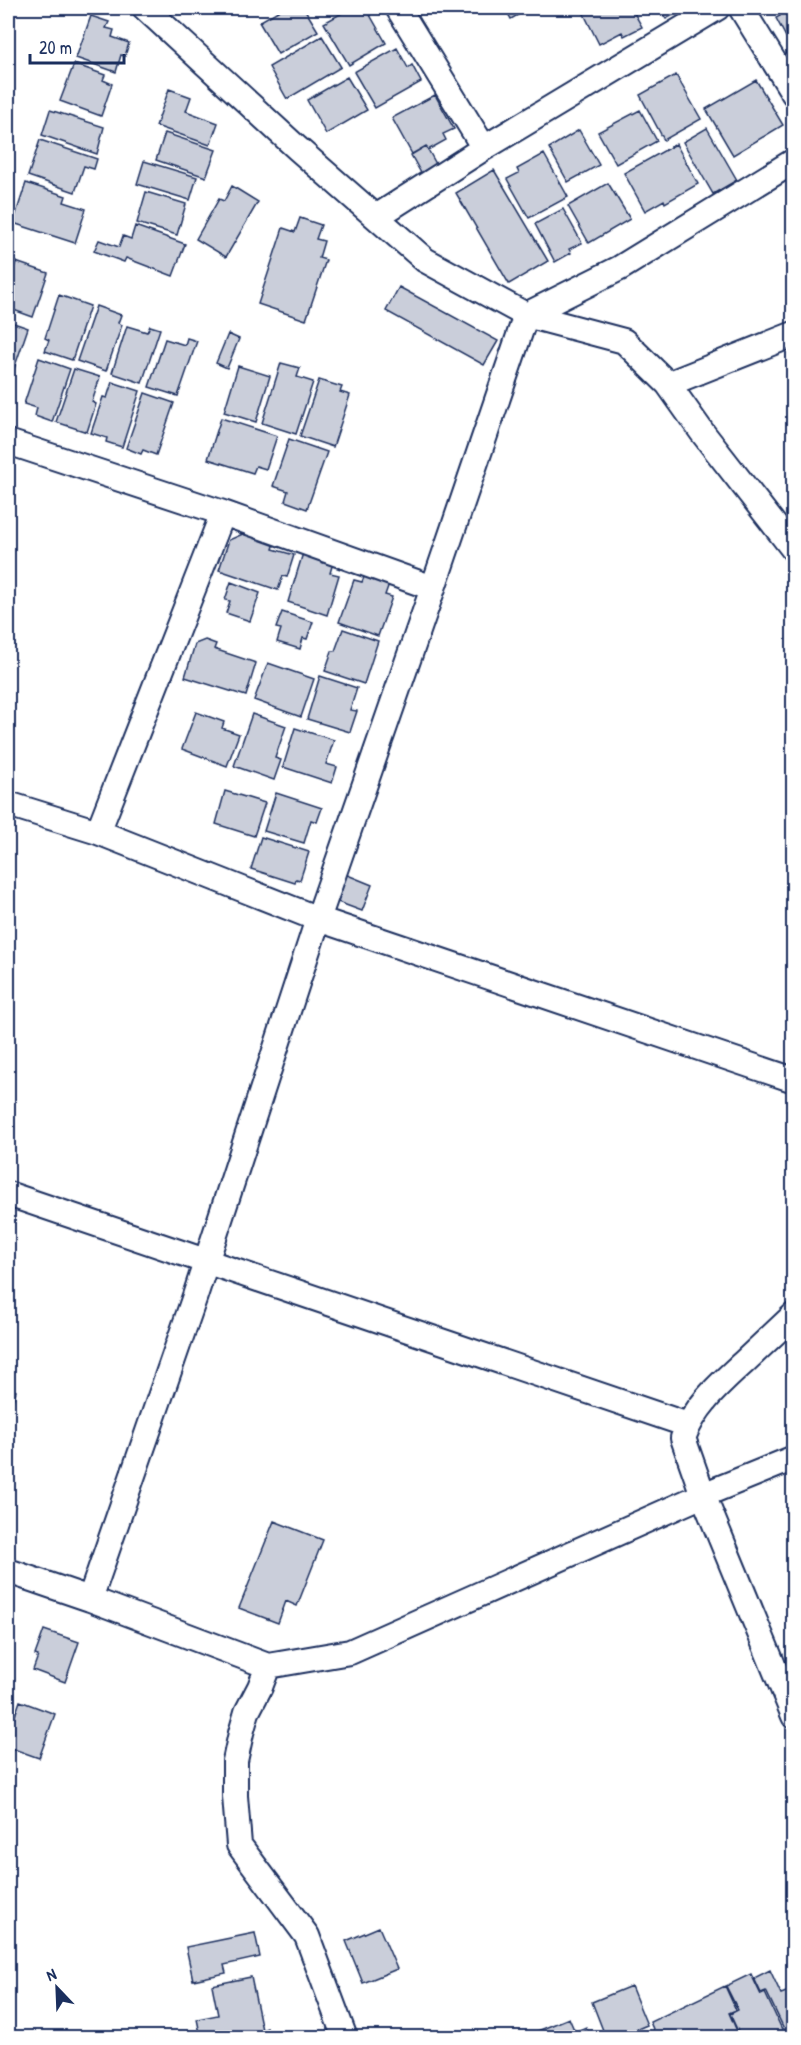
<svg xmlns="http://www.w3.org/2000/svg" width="801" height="2045" viewBox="0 0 801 2045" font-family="'Patrick Hand',sans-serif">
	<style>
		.building { fill: #caceda; stroke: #1b2f5e; stroke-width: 1.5 }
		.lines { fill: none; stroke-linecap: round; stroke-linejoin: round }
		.street-casing { stroke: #1b2f5e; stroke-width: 28 }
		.street { stroke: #fff; stroke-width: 24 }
	</style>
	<rect width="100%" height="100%" fill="#fff"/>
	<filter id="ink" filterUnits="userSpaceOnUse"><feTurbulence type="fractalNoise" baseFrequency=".0167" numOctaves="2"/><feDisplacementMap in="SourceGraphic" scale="12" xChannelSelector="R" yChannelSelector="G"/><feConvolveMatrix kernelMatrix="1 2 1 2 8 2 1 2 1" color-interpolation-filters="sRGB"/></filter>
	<g filter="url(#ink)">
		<path class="building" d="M283 8H304L318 31 278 54 259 22Z
			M351 8H366L386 43 349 65 324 23Z
			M505 8H530L511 19Z
			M581 8H634L632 9 642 27 624 36 622 32 599 44Z
			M659 8H686L666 19Z
			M776 8H794V35L787 39 776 18 780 16Z
			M91 16 109 22 106 28 114 30 112 37 129 43 125 56 121 55 116 72 76 58Z
			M322 36 341 67 287 99 269 67Z
			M397 48 408 68 412 65 421 82 375 108 354 72Z
			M74 64 105 75 103 80 112 84 101 116 60 101Z
			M676 75 701 119 664 140 640 95Z
			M347 77 367 110 326 134 307 100Z
			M756 80 783 125 733 155 706 109Z
			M169 89 191 97 186 111 218 123 210 145 156 126Z
			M435 95 454 129 443 134 446 140 428 150 426 146 412 154 392 118Z
			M50 110 104 127 97 154 42 135Z
			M640 110 657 141 616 164 598 132Z
			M707 128 737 180 713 194 683 142Z
			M579 130 599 165 568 182 549 148Z
			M165 133 216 150 206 177 156 160Z
			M40 140 97 159 94 169 84 166 75 192 28 176Z
			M676 144 698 184 665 203 664 200 645 211 624 173Z
			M426 146 436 164 421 173 411 155Z
			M544 154 568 197 529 218 507 179 519 173 517 169Z
			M144 161 197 177 190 200 137 184Z
			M494 170 548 261 509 284 456 193Z
			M26 183 66 196 64 202 86 209 75 243 13 223Z
			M608 183 630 219 589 243 568 206Z
			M232 186 258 202 226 257 196 239 219 199 224 201Z
			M146 192 186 204 177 235 137 223Z
			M563 209 582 243 569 249 571 253 555 262 535 224Z
			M300 218 321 225 316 239 324 241 319 258 326 260 306 320 258 304 283 228 295 232Z
			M135 226 185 244 173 276 126 258 124 262 94 251 99 240 119 247 123 236 131 239Z
			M16 262 48 273 33 317 8 308V286Z
			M399 287 498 341 484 365 386 311Z
			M59 295 90 306 72 360 45 351 49 340 45 338Z
			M96 306 121 315 118 323 122 325 106 371 77 361Z
			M8 321 28 328 13 372 8 371Z
			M127 326 147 332 150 326 160 329 142 383 112 373Z
			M228 334 239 339 227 368 216 363Z
			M187 338 197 341 178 396 149 387 165 339 185 345Z
			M39 358 70 369 52 422 35 416 37 408 24 404Z
			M281 363 300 368 297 377 313 382 296 434 262 423Z
			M238 366 270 376 256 422 224 412Z
			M74 369 100 377 92 402 96 404 87 432 56 422Z
			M319 380 342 387 340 392 350 395 333 447 300 436Z
			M112 382 140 391 122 447 106 442 107 438 91 433 103 397 107 398Z
			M145 393 174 403 156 455 143 450 141 454 126 448Z
			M221 418 277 436 266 469 256 466 253 473 208 459Z
			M289 439 327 452 307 509 285 501 288 491 273 486Z
			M245 533 275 543 273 549 294 555 287 577 283 576 278 590 219 570 229 540Z
			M303 553 333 563 330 573 339 575 327 615 288 602Z
			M366 572 390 581 385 595 392 597 378 636 339 622 354 580 362 582Z
			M231 582 260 593 250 621 226 613 230 601 225 600Z
			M282 612 313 622 307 639 303 638 300 649 277 642 281 629 276 628Z
			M343 629 378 641 364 684 325 671 332 651H335Z
			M205 640 216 644 214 649 256 663 246 696 185 677 195 644Z
			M268 663 314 679 301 717 254 700Z
			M320 676 357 688 350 710 357 711 350 732 307 719Z
			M196 712 224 722 222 728 239 734 227 766 182 749Z
			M252 714 286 726 275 758 281 760 274 780 234 766Z
			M295 728 334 740 326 764 337 767 332 783 283 767Z
			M225 791 265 803 254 836 216 824Z
			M276 793 322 808 317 822 311 820 304 843 264 831Z
			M261 837 309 852 300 880 296 879 295 883 251 869Z
			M345 874 372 885 362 911 335 901Z
			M8 1388 16 1391 8 1417Z
			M274 1521 323 1540 297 1606 286 1601 278 1623 239 1608Z
			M8 1619 14 1621 8 1638Z
			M44 1630 79 1642 65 1682 33 1670 38 1656 35 1655Z
			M20 1701 55 1714 39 1758 8 1747V1736Z
			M379 1927 397 1969 363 1983 346 1941Z
			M255 1933 260 1957 224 1965 226 1973 193 1980 186 1947Z
			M770 1970 781 1994 794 1989V2035L788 2037 766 1991 761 1993 754 1978Z
			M751 1974 761 1995 765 1993 786 2038H741L730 2014 738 2010 726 1986Z
			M251 1977 262 2030 267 2028 269 2038H201L197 2019 218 2015 212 1985Z
			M631 1986 647 2025 616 2038H606L592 2002Z
			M725 1986 736 2010 729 2013 740 2038H657L650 2022Z
			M569 2018 575 2032 586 2027 590 2038H521Z"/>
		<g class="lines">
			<defs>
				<path id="street" d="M145 8 297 148 425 260 526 315 624 341 668 384 702 432 794 550
					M398 8 484 148 717 8
					M741 8 794 94
					M376 217 484 148
					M668 384 794 334
					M8 442 223 513 433 588
					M8 804 98 832 318 919 794 1080
					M98 832 223 513
					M8 1194 688 1425
					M794 1315C777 1331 760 1347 743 1363 718 1386 695 1406 683 1438L703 1495 794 1716
					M8 1571 90 1599 268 1666 350 1652 703 1495 794 1458
					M90 1599 195 1296 318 919 433 588 526 315 620 268 794 161
					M268 1666 260 1687 247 1712 241 1733 235 1761V1796L239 1845 307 1936 345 2038"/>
			</defs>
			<use href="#street" class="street-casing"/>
			<use href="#street" class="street"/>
		</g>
	</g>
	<rect width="801" height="2045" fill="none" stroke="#fff" stroke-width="30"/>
	<rect x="15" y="15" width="771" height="2015" fill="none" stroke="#1b2f5e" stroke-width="2" filter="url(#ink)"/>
	<g transform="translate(57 1988) rotate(337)" stroke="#ffffff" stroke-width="4.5" paint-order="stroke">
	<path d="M0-4.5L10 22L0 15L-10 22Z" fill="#1b2f5e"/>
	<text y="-9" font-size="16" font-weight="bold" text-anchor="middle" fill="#1b2f5e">N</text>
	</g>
	<path d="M30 54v9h94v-9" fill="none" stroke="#1b2f5e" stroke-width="3"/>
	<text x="39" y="54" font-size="18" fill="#1b2f5e" stroke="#ffffff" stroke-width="4.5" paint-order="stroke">20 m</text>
</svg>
